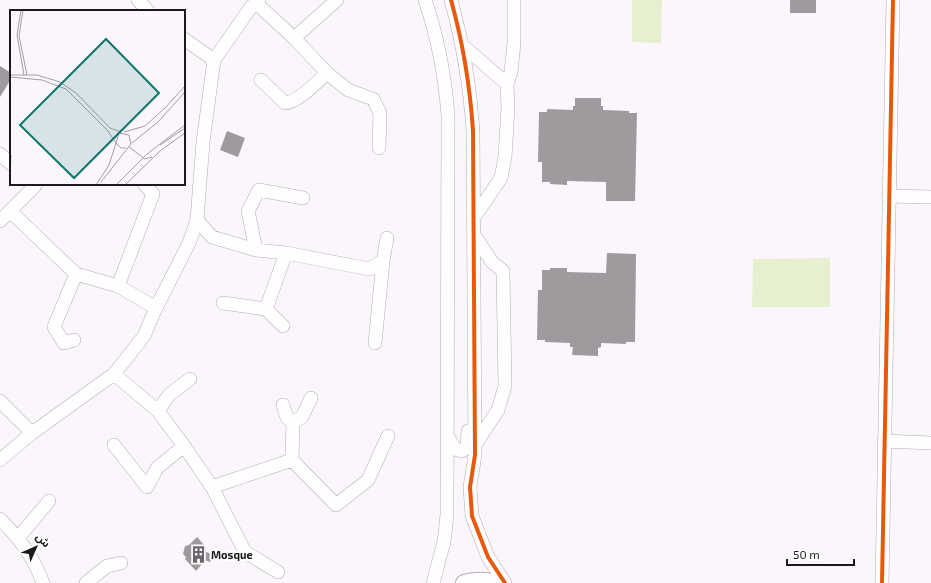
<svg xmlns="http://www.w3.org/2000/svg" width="931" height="583" viewBox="0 0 931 583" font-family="'Exo 2','Noto Sans Arabic',sans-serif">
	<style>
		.green { fill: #e7efd1 }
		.building { fill: #9e9a9e }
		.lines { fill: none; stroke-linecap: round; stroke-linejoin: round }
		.minor-casing { stroke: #b1adb2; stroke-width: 14 }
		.major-casing { stroke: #b1adb2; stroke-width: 18 }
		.minor { stroke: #fefeff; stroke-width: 13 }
		.major { stroke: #fefeff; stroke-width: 16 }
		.cycleway-casing { stroke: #fff; stroke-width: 6 }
		.cycleway { stroke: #e8590c; stroke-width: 4 }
		.labels { text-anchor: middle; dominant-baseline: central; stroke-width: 4; stroke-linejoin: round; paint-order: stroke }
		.poi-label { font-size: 11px; font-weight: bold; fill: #1c191d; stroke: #fff; text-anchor: start }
		.inset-road { fill: none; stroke: #a29ea3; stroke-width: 1 }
		.view { fill: #0f766e; fill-opacity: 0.15; stroke: #0f766e; stroke-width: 2 }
		.inset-edge { fill: none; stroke: #1c191d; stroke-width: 2 }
	</style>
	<rect width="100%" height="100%" fill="#fbf6fc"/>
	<path class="green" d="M632 0H662L661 43 632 42Z
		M830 258V307H752L753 259Z"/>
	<path class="building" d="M790 0H816V13H790Z
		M0 66 11 73V79L0 97Z
		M575 98H601V106H603V110L629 111V113H637L635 201H606V182L567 181V185L550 184V182H542V162H538L539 112H547V109L573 110V106H575Z
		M227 131 245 138 238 157 220 150Z
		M607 253 636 254 635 342H626V344L601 343V347L598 348V356L572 355 573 347H570V343L545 342V340H537L538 290H542V270H550V268H567V272L606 273Z
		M197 537 206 547V552L212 554 214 558 210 562 204 560 202 564 196 571 185 559 186 557 183 554 185 546 189 545Z"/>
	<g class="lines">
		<defs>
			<path id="minor" d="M138 0 148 11
				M425 0C438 38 445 76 448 116L447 515 444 542 433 583
				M451 0C463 43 470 86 473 131L475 455 470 487 472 516 488 557 505 583
				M256 3 294 38 327 73 348 90 373 99 380 113 379 148
				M294 38 337 0
				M184 39 214 60
				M462 45 507 84
				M261 80 285 103C297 103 318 81 327 73
				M0 154 11 164
				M889 196 931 197
				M10 211 76 274 118 286 156 308
				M475 216 501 178 505 157 508 107 507 84 511 72 514 43V0
				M197 220 212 237 256 250 286 253 369 269 383 261 387 238
				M0 221 35 186 33 184
				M475 236 492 262 503 271 505 386 498 410 475 445
				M256 250 248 211 259 190 303 198
				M118 286 153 194 144 184
				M223 303 266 309 283 326
				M266 309 286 253
				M74 340 64 343 54 327 76 274
				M375 343 383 261
				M114 374 158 411 184 446 212 487 245 552 278 572
				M0 401 32 433
				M283 405 287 418 293 422
				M158 411 169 395 190 379
				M293 422 292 460 336 505 368 480 388 436
				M293 422 302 417 311 398
				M447 435 455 449 462 451 467 447 468 431
				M884 441 931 443
				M114 445 147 487 157 468 184 446
				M0 460 32 433 114 374 144 336 156 308 189 243 197 220 203 142 214 60 251 7 259 0
				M212 487 292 460
				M0 519C20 539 33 556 43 583
				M18 538 49 501
				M86 583 107 566 121 563
				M882 583 893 0"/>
			<path id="major" d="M464 583C473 580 486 580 494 583"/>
		</defs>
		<use href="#minor" class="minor-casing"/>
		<use href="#major" class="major-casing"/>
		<use href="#minor" class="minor"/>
		<use href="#major" class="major"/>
		<defs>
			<path id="cycleway" d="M451 0C463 43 470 86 473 131L475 455 470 487 472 516 488 557 505 583
				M882 583 893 0"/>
		</defs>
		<use href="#cycleway" class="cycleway-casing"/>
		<use href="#cycleway" class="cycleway"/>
	</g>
	<defs>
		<symbol id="building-bare" viewBox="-9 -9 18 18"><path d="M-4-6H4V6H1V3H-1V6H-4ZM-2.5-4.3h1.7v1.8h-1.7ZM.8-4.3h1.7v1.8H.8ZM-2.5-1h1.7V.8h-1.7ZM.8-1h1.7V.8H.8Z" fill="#6a666b" stroke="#fff" stroke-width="2.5" paint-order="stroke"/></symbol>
	</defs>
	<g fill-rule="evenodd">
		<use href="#building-bare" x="186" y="542" width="25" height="25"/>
	</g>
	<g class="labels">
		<g class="poi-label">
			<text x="211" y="554">Mosque</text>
		</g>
	</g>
	<g transform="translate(10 10)">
		<rect width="175" height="175" fill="#fbf6fc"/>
		<path class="inset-road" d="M11 0 7 25 14 65M13 0 9 26 17 65M0 65H27L50 72 66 83 100 118 111 122M0 67 32 70 56 79 98 121 106 133M114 122 135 116 155 98 175 76M122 133 148 112 175 82M150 135 175 118M119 137 135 149 142 147M0 164 1 145M91 172 121 134 119 125 109 123 106 133 111 138H116M86 175 99 155 106 133M106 175 137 144 175 115M115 175 150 141 175 123"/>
		<path class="view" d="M96 29 149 83 64 168 10 115Z"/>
		<rect width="175" height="175" class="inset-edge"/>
	</g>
	<g transform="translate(36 547) rotate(45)" stroke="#ffffff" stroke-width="3" paint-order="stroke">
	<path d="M0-3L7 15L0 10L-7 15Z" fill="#1c191d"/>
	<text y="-6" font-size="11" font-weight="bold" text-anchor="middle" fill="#1c191d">ش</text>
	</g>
	<path d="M787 559v6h67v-6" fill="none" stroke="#1c191d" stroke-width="2"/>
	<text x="793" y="559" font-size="12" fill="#1c191d" stroke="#ffffff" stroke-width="3" paint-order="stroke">50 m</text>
</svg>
